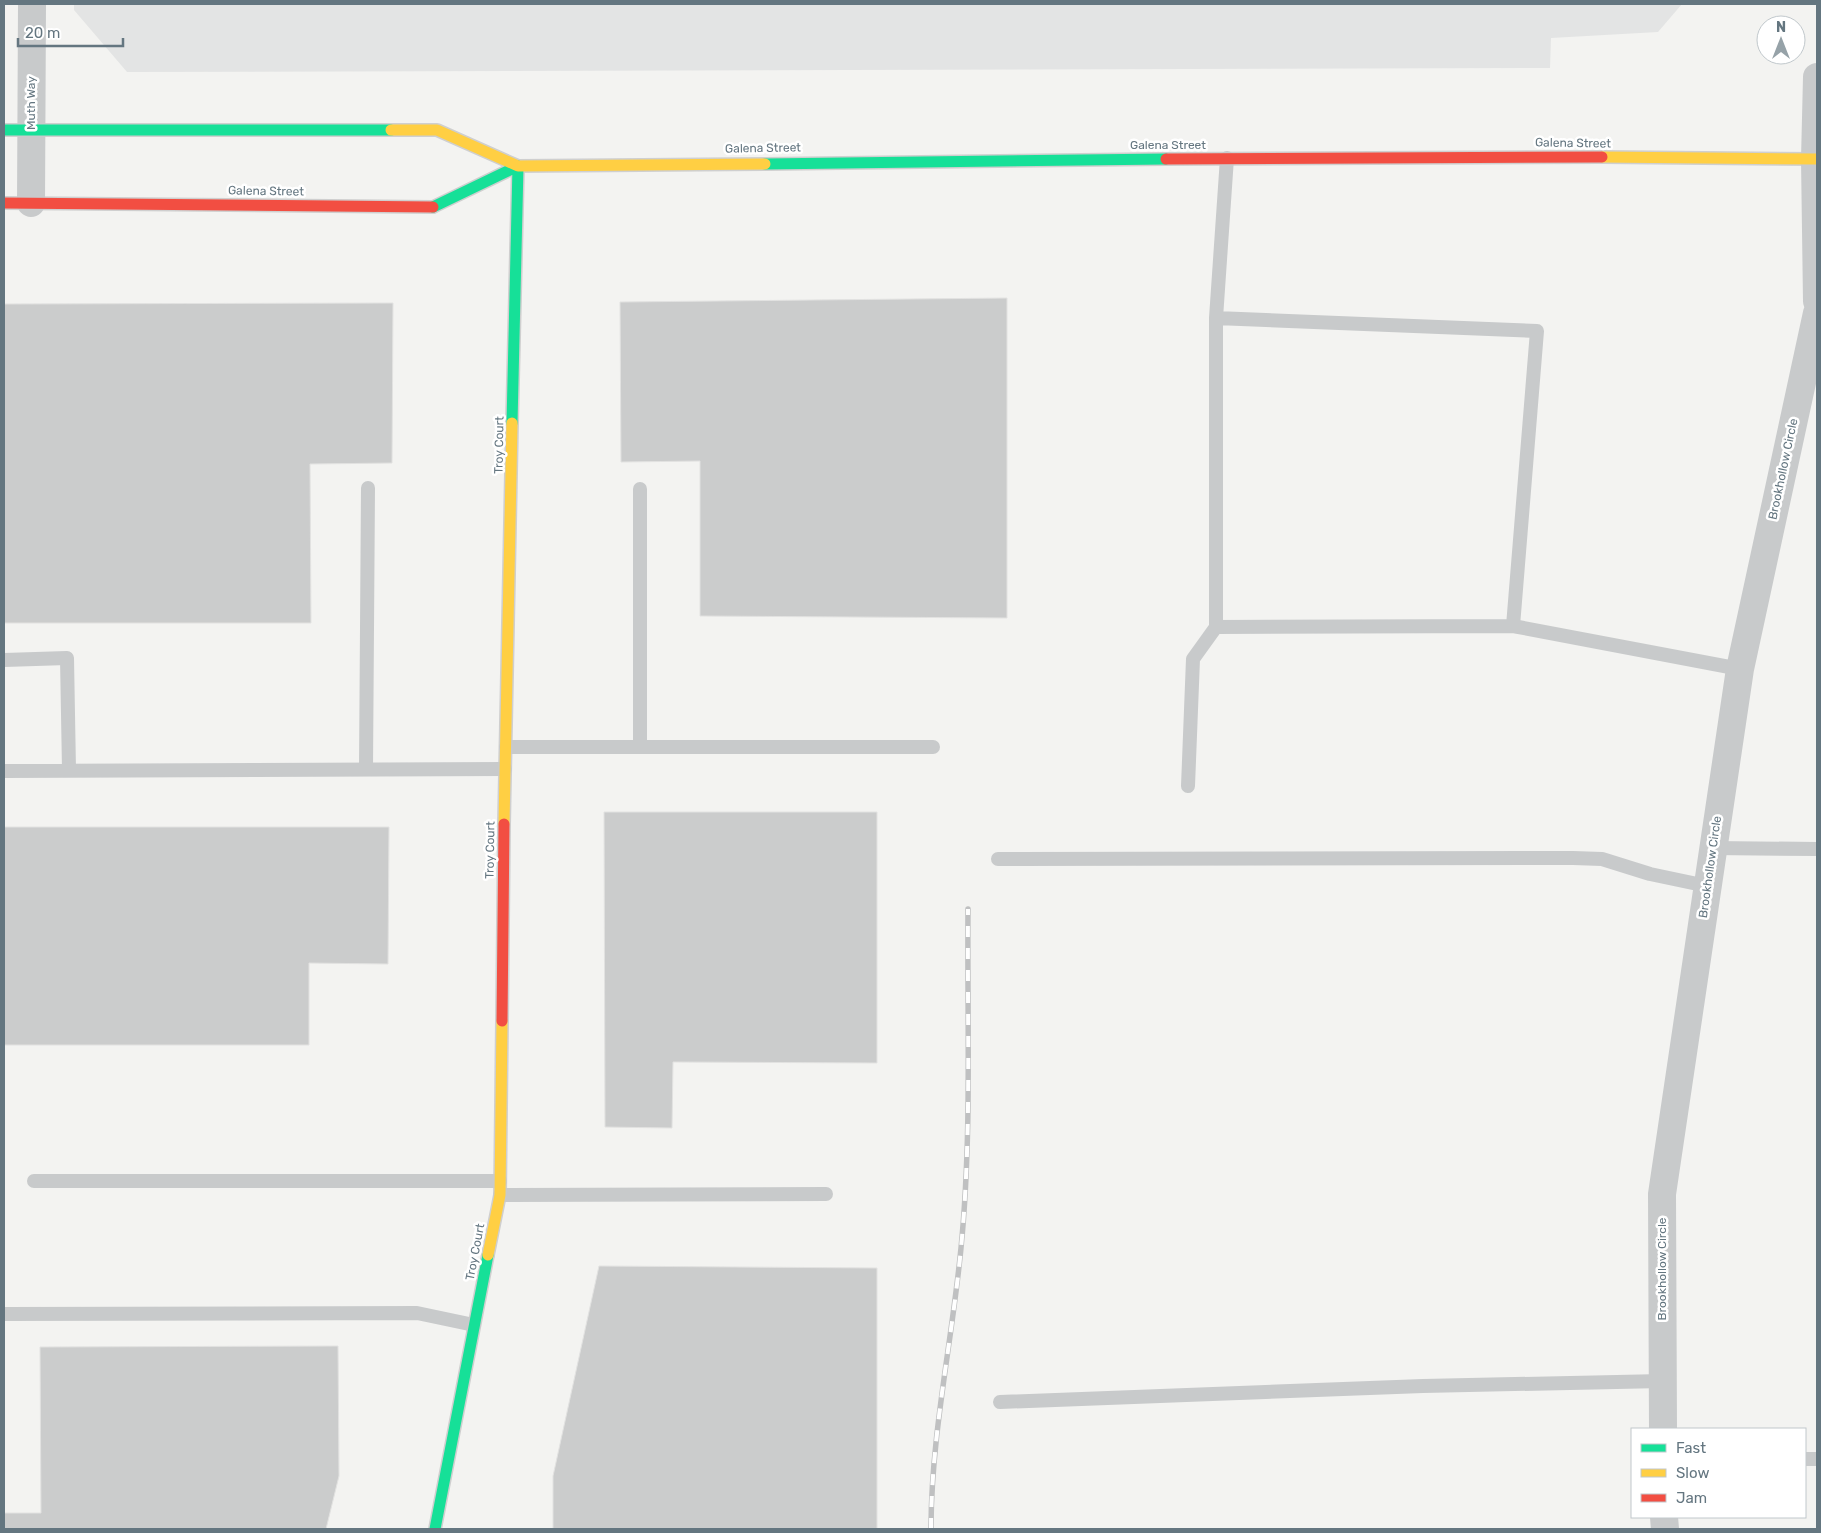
<svg xmlns="http://www.w3.org/2000/svg" width="1821" height="1533" viewBox="0 0 1821 1533" font-family="Rubik,sans-serif">
	<style>
		.built { fill: #e3e4e4 }
		.building { fill: #cbcccc; stroke: #e2e2e1 }
		.lines { fill: none; stroke-linecap: round; stroke-linejoin: round }
		.fast-casing { stroke: #cfcfcf; stroke-width: 14 }
		.slow-casing { stroke: #cfcfcf; stroke-width: 14 }
		.jam-casing { stroke: #cfcfcf; stroke-width: 14 }
		.lane { stroke: #c8cacb; stroke-width: 14 }
		.street { stroke: #c8cacb; stroke-width: 28 }
		.fast { stroke: #16e098; stroke-width: 11 }
		.slow { stroke: #ffcf43; stroke-width: 11 }
		.jam { stroke: #f24e42; stroke-width: 11 }
		.rail-casing { stroke: #bfc0c1; stroke-width: 5.5 }
		.rail { stroke: #fff; stroke-width: 4; stroke-dasharray: 11; stroke-linecap: butt }
		.labels { text-anchor: middle; dominant-baseline: central; stroke-width: 5; stroke-linejoin: round; paint-order: stroke }
		.street-label { font-size: 12px; fill: #647680; stroke: #fff }
	</style>
	<rect width="100%" height="100%" fill="#f3f3f1"/>
	<path class="built" d="M74 4H1682L1658 32 1551 38 1550 68 127 72 74 10Z"/>
	<path class="building" d="M1007 298V618L700 616V461L621 462 620 302Z
		M393 303 392 463 310 464 311 623H4V304Z
		M604 812H877V1063L673 1062 672 1128 605 1127Z
		M4 827H389L388 964 309 963V1045H4Z
		M599 1266 877 1268V1529H553V1476Z
		M338 1346 339 1476 326 1529H4V1513H41L40 1347Z"/>
	<g class="lines">
		<defs>
			<path id="fast" d="M4 130H391
				M765 164 1166 159
				M433 207 518 166
				M512 423 518 166
				M435 1529 488 1255"/>
			<path id="slow" d="M391 130H437L518 166 765 164
				M1602 157 1817 159
				M504 824 512 423
				M488 1255 500 1195 502 1021"/>
			<path id="jam" d="M1166 159 1602 157
				M4 203 433 207
				M502 1021 504 824"/>
		</defs>
		<use href="#fast" class="fast-casing"/>
		<use href="#slow" class="slow-casing"/>
		<use href="#jam" class="jam-casing"/>
		<path class="lane" d="M1227 158 1216 318V627L1513 626 1740 669
			M1216 318 1537 331 1513 626
			M4 660 67 658 69 770
			M506 747H933
			M640 747V489
			M366 769 368 488
			M4 771 505 769
			M1188 786 1193 659 1216 627
			M1713 848 1817 849
			M998 859 1573 858 1602 859 1650 874 1707 886
			M34 1181H500
			M500 1195 826 1194
			M4 1314 417 1313 474 1325
			M1000 1402 1423 1386 1663 1381
			M1805 1459H1817"/>
		<path class="street" d="M1817 77 1815 159 1817 301
			M31 203 32 4
			M1663 1429 1662 1194 1740 669 1817 313
			M1664 1517 1665 1529"/>
		<use href="#fast" class="fast"/>
		<use href="#slow" class="slow"/>
		<use href="#jam" class="jam"/>
		<defs>
			<path id="rail" d="M931 1529C931 1435 952 1342 961 1248 972 1136 967 1022 968 909"/>
		</defs>
		<use href="#rail" class="rail-casing"/>
		<use href="#rail" class="rail"/>
	</g>
	<g class="labels">
		<g class="street-label">
			<text transform="translate(31 103) rotate(-90)">Muth Way</text>
			<text transform="translate(1573 143) rotate(1)">Galena Street</text>
			<text x="1168" y="145">Galena Street</text>
			<text transform="translate(763 148) rotate(-1)">Galena Street</text>
			<text transform="translate(266 191) rotate(1)">Galena Street</text>
			<text transform="translate(499 445) rotate(-89)">Troy Court</text>
			<text transform="translate(1783 469) rotate(-78)">Brookhollow Circle</text>
			<text transform="translate(490 850) rotate(-89)">Troy Court</text>
			<text transform="translate(1710 867) rotate(-82)">Brookhollow Circle</text>
			<text transform="translate(475 1252) rotate(-79)">Troy Court</text>
			<text transform="translate(1662 1269) rotate(-90)">Brookhollow Circle</text>
		</g>
	</g>
	<rect width="1821" height="1533" fill="none" stroke="#647680" stroke-width="10"/>
	<rect x="1631" y="1428" width="175" height="90" fill="#ffffff" stroke="#c1c8cc"/>
	<rect x="1641" y="1444" width="25" height="8" fill="#16e098" stroke="#c1c8cc"/>
	<text x="1676" y="1453" font-size="15" fill="#647680">Fast</text>
	<rect x="1641" y="1469" width="25" height="8" fill="#ffcf43" stroke="#c1c8cc"/>
	<text x="1676" y="1478" font-size="15" fill="#647680">Slow</text>
	<rect x="1641" y="1494" width="25" height="8" fill="#f24e42" stroke="#c1c8cc"/>
	<text x="1676" y="1503" font-size="15" fill="#647680">Jam</text>
	<g transform="translate(1781 40)"><circle r="24" fill="#ffffff" stroke="#c1c8cc"/>
	<path d="M0-4L9 19L0 12L-9 19Z" fill="#96a2a8"/>
	<text y="-8" font-size="14" font-weight="bold" text-anchor="middle" fill="#647680">N</text>
	</g>
	<path d="M18 38v8h105v-8" fill="none" stroke="#647680" stroke-width="2.5"/>
	<text x="25" y="38" font-size="15" fill="#647680" stroke="#ffffff" stroke-width="4" paint-order="stroke">20 m</text>
</svg>
